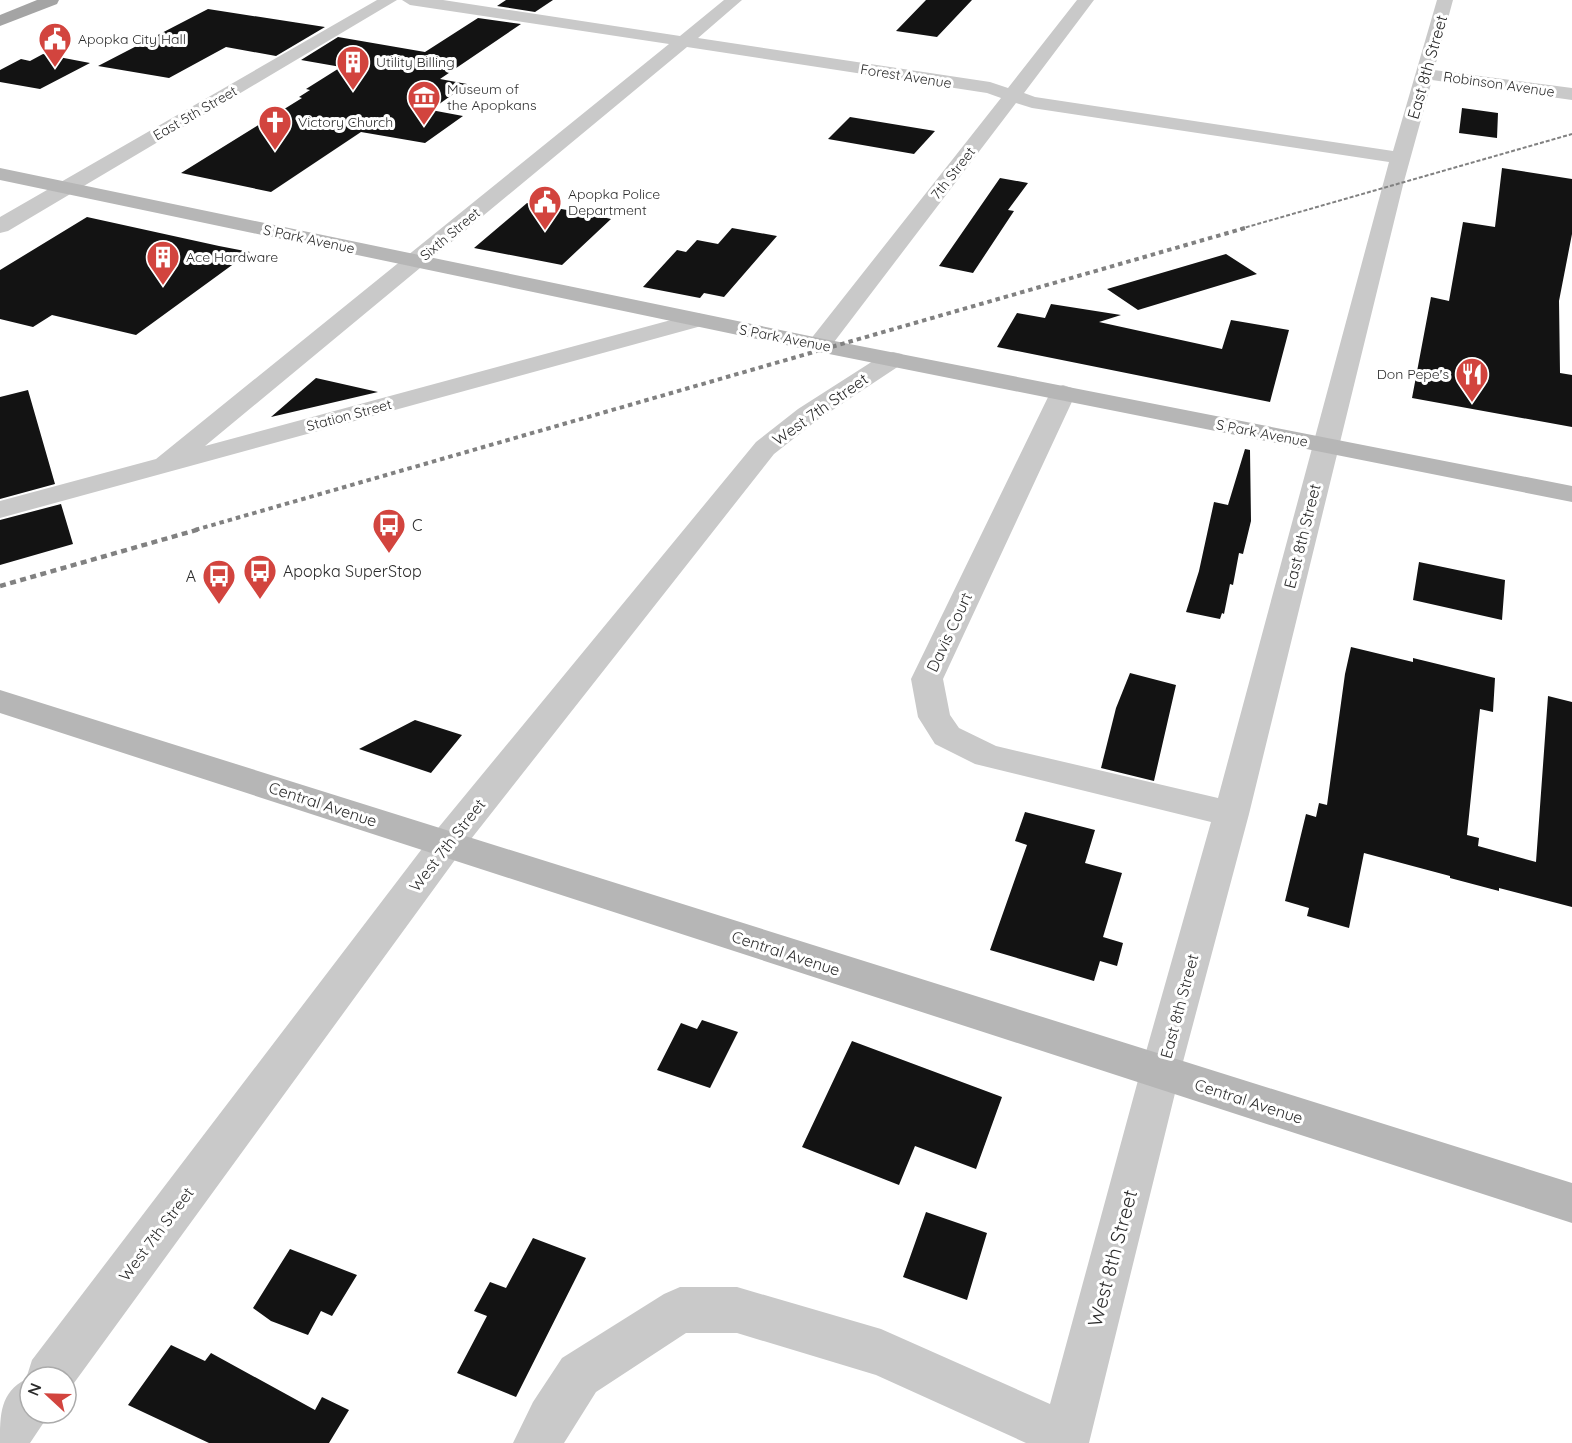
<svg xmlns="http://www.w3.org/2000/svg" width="1572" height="1443" viewBox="0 0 1572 1443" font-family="Quicksand,sans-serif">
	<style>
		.building { fill: #131313 }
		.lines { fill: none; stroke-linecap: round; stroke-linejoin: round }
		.street { fill: #c9c9c9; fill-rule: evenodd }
		.secondary { fill: #b6b6b6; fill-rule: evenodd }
		.primary { fill: #a4a4a4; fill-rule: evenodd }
		.rail-far2 { stroke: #818181; stroke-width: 2; stroke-dasharray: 4 2; stroke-linecap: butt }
		.rail-far1 { stroke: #818181; stroke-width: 4; stroke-dasharray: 4.5 4; stroke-linecap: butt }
		.rail { stroke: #818181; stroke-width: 4.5; stroke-dasharray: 6 4.5; stroke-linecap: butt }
		.labels { text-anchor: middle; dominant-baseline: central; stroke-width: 6; stroke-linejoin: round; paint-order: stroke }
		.far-poi-label { font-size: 14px; fill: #2c2c2c; stroke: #fff; text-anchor: start }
		.far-street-label { font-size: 14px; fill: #2c2c2c; stroke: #fff }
		.street-label { font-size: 16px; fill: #2c2c2c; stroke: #fff }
		.poi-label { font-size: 16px; fill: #2c2c2c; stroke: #fff; text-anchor: start }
		.near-street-label { font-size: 20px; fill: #2c2c2c; stroke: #fff }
	</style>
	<rect width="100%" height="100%" fill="#fff"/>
	<path class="building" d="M506 0H553L535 12 497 6Z
		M926 0H972L937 37 896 31Z
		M208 9 325 27 276 56 226 47 169 78 98 66Z
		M478 18 521 24 440 79 467 84 431 110 463 116 425 143 361 132 271 192 181 173 302 98 299 97 310 90 306 89 341 67 301 60 338 37 425 52Z
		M43 54 90 63 40 89 0 82V70L21 59 30 61Z
		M1462 108 1498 113 1497 138 1459 133Z
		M850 117 935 131 914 154 828 139Z
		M1502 168 1572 179V234L1559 301 1560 373 1572 375V427L1412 398 1431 297 1449 301 1463 222 1495 227Z
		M1000 178 1028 183 1008 210 1014 211 973 273 939 266Z
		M527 203 590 214 611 219 562 265 474 248Z
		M87 217 219 246 250 252 136 335 52 315 33 327 0 319V270Z
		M732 228 777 236 724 297 704 293 700 298 643 287 677 250 686 252 697 240 718 244Z
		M1226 254 1257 274 1138 310 1107 289Z
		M1051 304 1121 315 1099 322 1222 349 1231 320 1289 330 1270 402 997 347 1017 313 1045 318Z
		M316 378 378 392 271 417Z
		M28 390 55 484 0 499V397Z
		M1245 449 1250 450 1251 521 1243 554 1239 553 1233 585 1230 584 1224 614 1222 613 1220 619 1186 612 1199 571 1214 502 1228 505Z
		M61 504 73 544 0 565V520Z
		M1419 562 1505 580 1502 620 1413 600Z
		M1351 647 1413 662V658L1495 678 1493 712 1480 709 1467 835 1479 838 1478 846 1536 862 1548 696 1572 702V907L1499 888V891L1450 878V876L1364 853 1349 928 1307 916 1309 908 1285 901 1306 814 1316 817 1319 803 1327 805 1345 674Z
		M1130 673 1176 685 1154 781 1101 768 1116 708Z
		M415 720 462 735 431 773 359 749Z
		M1025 812 1095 830 1085 863 1122 873 1103 937 1123 943 1117 966 1100 961 1094 981 990 950 1027 845 1015 841Z
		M702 1020 738 1032 710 1088 657 1070 681 1023 697 1029Z
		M852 1041 1002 1097 976 1169 915 1146 899 1185 802 1147Z
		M926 1212 987 1233 967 1300 903 1277Z
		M533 1238 586 1258 516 1397 457 1373 487 1316 474 1311 490 1282 506 1288Z
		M290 1249 357 1275 332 1316 321 1311 308 1335 271 1321 253 1308Z
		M171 1345 205 1361 211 1353 315 1410 322 1397 349 1410 329 1443H209L128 1405Z"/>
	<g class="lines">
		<path class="street" d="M377 0H397L8 231 0 233V217Z
			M402 0H443L680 36 724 0H742L698 38 990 82 1008 88 1077 0H1094L1024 93 1035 97 1393 151 1437 0H1453L1434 70 1572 88V100L1432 80 1403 185 1249 814 1180 1073 1089 1443H1026L876 1375 737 1333H686L596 1392 564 1443H513L533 1402 562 1358 664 1294 680 1287H737L881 1329 1050 1404 1140 1073 1211 822 975 764 935 744 918 717 911 679 1050 393 1054 388 1063 385 1072 388 1076 393 943 679 950 715 959 728 996 746 1218 798 1389 162 1032 108 1016 103 828 350 819 352 810 350 807 345 810 340 1001 98 987 93 687 47 205 446 697 313 705 315 709 320 705 325 0 518V501L156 459 669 44 410 5Z
			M893 352 902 354 905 359 902 364 816 421 774 454 460 853 66 1394V1377H30V1413H50L30 1443H0C0 1414 0 1393 26 1379L32 1360 434 833 756 442 798 409 884 354Z"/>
		<path class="secondary" d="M0 168 819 338 1572 486V502L819 352 0 180Z
			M0 690 1572 1183V1223L0 713Z"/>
		<path class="primary" d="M37 0H59L57 4 0 26V15Z"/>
		<path class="rail-far2" d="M1240 229 1572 134"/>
		<path class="rail-far1" d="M195 530 1245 228"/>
		<path class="rail" d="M0 586 200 529"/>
	</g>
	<defs>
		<symbol id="civic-pin" viewBox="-11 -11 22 30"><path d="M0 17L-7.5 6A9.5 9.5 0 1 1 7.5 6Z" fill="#d2443e" stroke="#fff"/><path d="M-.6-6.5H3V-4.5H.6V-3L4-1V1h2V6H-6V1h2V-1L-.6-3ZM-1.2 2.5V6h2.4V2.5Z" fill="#fff"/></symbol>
		<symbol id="building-pin" viewBox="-11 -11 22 30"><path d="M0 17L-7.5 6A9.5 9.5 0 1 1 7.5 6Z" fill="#d2443e" stroke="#fff"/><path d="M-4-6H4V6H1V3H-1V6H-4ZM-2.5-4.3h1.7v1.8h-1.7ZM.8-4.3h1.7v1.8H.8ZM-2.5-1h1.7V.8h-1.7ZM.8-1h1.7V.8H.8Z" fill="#fff"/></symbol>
		<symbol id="museum-pin" viewBox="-11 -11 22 30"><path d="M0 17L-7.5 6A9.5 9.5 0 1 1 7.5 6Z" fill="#d2443e" stroke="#fff"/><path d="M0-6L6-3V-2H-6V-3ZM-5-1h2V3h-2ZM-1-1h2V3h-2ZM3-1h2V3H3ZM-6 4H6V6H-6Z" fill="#fff"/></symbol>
		<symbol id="church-pin" viewBox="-11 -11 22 30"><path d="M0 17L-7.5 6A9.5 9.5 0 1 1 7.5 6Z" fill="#d2443e" stroke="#fff"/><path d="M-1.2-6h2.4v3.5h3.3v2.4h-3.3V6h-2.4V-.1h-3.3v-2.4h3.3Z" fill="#fff"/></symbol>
		<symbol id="restaurant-pin" viewBox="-11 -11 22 30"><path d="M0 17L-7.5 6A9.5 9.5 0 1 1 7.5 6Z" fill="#d2443e" stroke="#fff"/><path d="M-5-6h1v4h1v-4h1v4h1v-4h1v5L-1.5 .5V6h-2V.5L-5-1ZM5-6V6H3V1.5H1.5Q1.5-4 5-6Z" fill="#fff"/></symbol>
		<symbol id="bus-pin" viewBox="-11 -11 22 30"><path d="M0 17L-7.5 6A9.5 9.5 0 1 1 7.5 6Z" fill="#d2443e" stroke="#fff"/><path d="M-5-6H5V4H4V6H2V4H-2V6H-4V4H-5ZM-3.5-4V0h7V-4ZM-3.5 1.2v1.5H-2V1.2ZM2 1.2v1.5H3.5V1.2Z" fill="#fff"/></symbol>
	</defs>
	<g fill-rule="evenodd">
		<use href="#civic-pin" x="36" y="20" width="38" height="52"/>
		<use href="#building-pin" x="334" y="43" width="38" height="52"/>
		<use href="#museum-pin" x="405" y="78" width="38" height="52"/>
		<use href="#church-pin" x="256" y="103" width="38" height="52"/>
		<use href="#civic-pin" x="526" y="183" width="38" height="52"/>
		<use href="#building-pin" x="144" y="238" width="38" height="52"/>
		<use href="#restaurant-pin" x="1453" y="355" width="38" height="52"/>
		<use href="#bus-pin" x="370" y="506" width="38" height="52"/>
		<use href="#bus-pin" x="241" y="552" width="38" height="52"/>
		<use href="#bus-pin" x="200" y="557" width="38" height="52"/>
	</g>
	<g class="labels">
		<g class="far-poi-label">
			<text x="78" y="39">Apopka City Hall</text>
			<text x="376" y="62">Utility Billing</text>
			<text x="447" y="89">Museum of<tspan x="447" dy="16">the Apopkans</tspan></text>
			<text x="298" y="122">Victory Church</text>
			<text x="568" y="194">Apopka Police<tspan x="568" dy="16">Department</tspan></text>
			<text x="186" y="257">Ace Hardware</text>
			<text x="1449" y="374" text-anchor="end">Don Pepe's</text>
		</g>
		<g class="far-street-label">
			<text transform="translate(906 76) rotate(9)">Forest Avenue</text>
			<text transform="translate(1499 84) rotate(8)">Robinson Avenue</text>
			<text transform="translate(195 113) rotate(-30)">East 5th Street</text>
			<text transform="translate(953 173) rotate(-52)">7th Street</text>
			<text transform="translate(450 234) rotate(-40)">Sixth Street</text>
			<text transform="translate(309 239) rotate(12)">S Park Avenue</text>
			<text transform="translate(785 338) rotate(11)">S Park Avenue</text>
			<text transform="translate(349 415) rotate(-15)">Station Street</text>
			<text transform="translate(1262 433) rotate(11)">S Park Avenue</text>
		</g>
		<g class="street-label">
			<text transform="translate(1427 67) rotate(-74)">East 8th Street</text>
			<text transform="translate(820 409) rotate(-35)">West 7th Street</text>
			<text transform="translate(1302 536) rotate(-76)">East 8th Street</text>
			<text transform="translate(949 632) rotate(-65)">Davis Court</text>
			<text transform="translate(323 804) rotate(18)">Central Avenue</text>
			<text transform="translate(447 845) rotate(-52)">West 7th Street</text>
			<text transform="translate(786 953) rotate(18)">Central Avenue</text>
			<text transform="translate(1179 1006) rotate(-75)">East 8th Street</text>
			<text transform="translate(1249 1101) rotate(18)">Central Avenue</text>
			<text transform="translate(156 1234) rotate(-53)">West 7th Street</text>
		</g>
		<g class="poi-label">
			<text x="412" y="525">C</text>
			<text x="283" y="571">Apopka SuperStop</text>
			<text x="196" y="576" text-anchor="end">A</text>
		</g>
		<g class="near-street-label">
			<text transform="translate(1112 1258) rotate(-75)">West 8th Street</text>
		</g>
	</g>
	<g transform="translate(48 1395) rotate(292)"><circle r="28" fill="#ffffff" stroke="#ababab" stroke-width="1.5"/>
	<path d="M0-4.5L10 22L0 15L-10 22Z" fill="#d2443e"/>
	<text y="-9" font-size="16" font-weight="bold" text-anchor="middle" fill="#2c2c2c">N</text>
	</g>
</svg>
